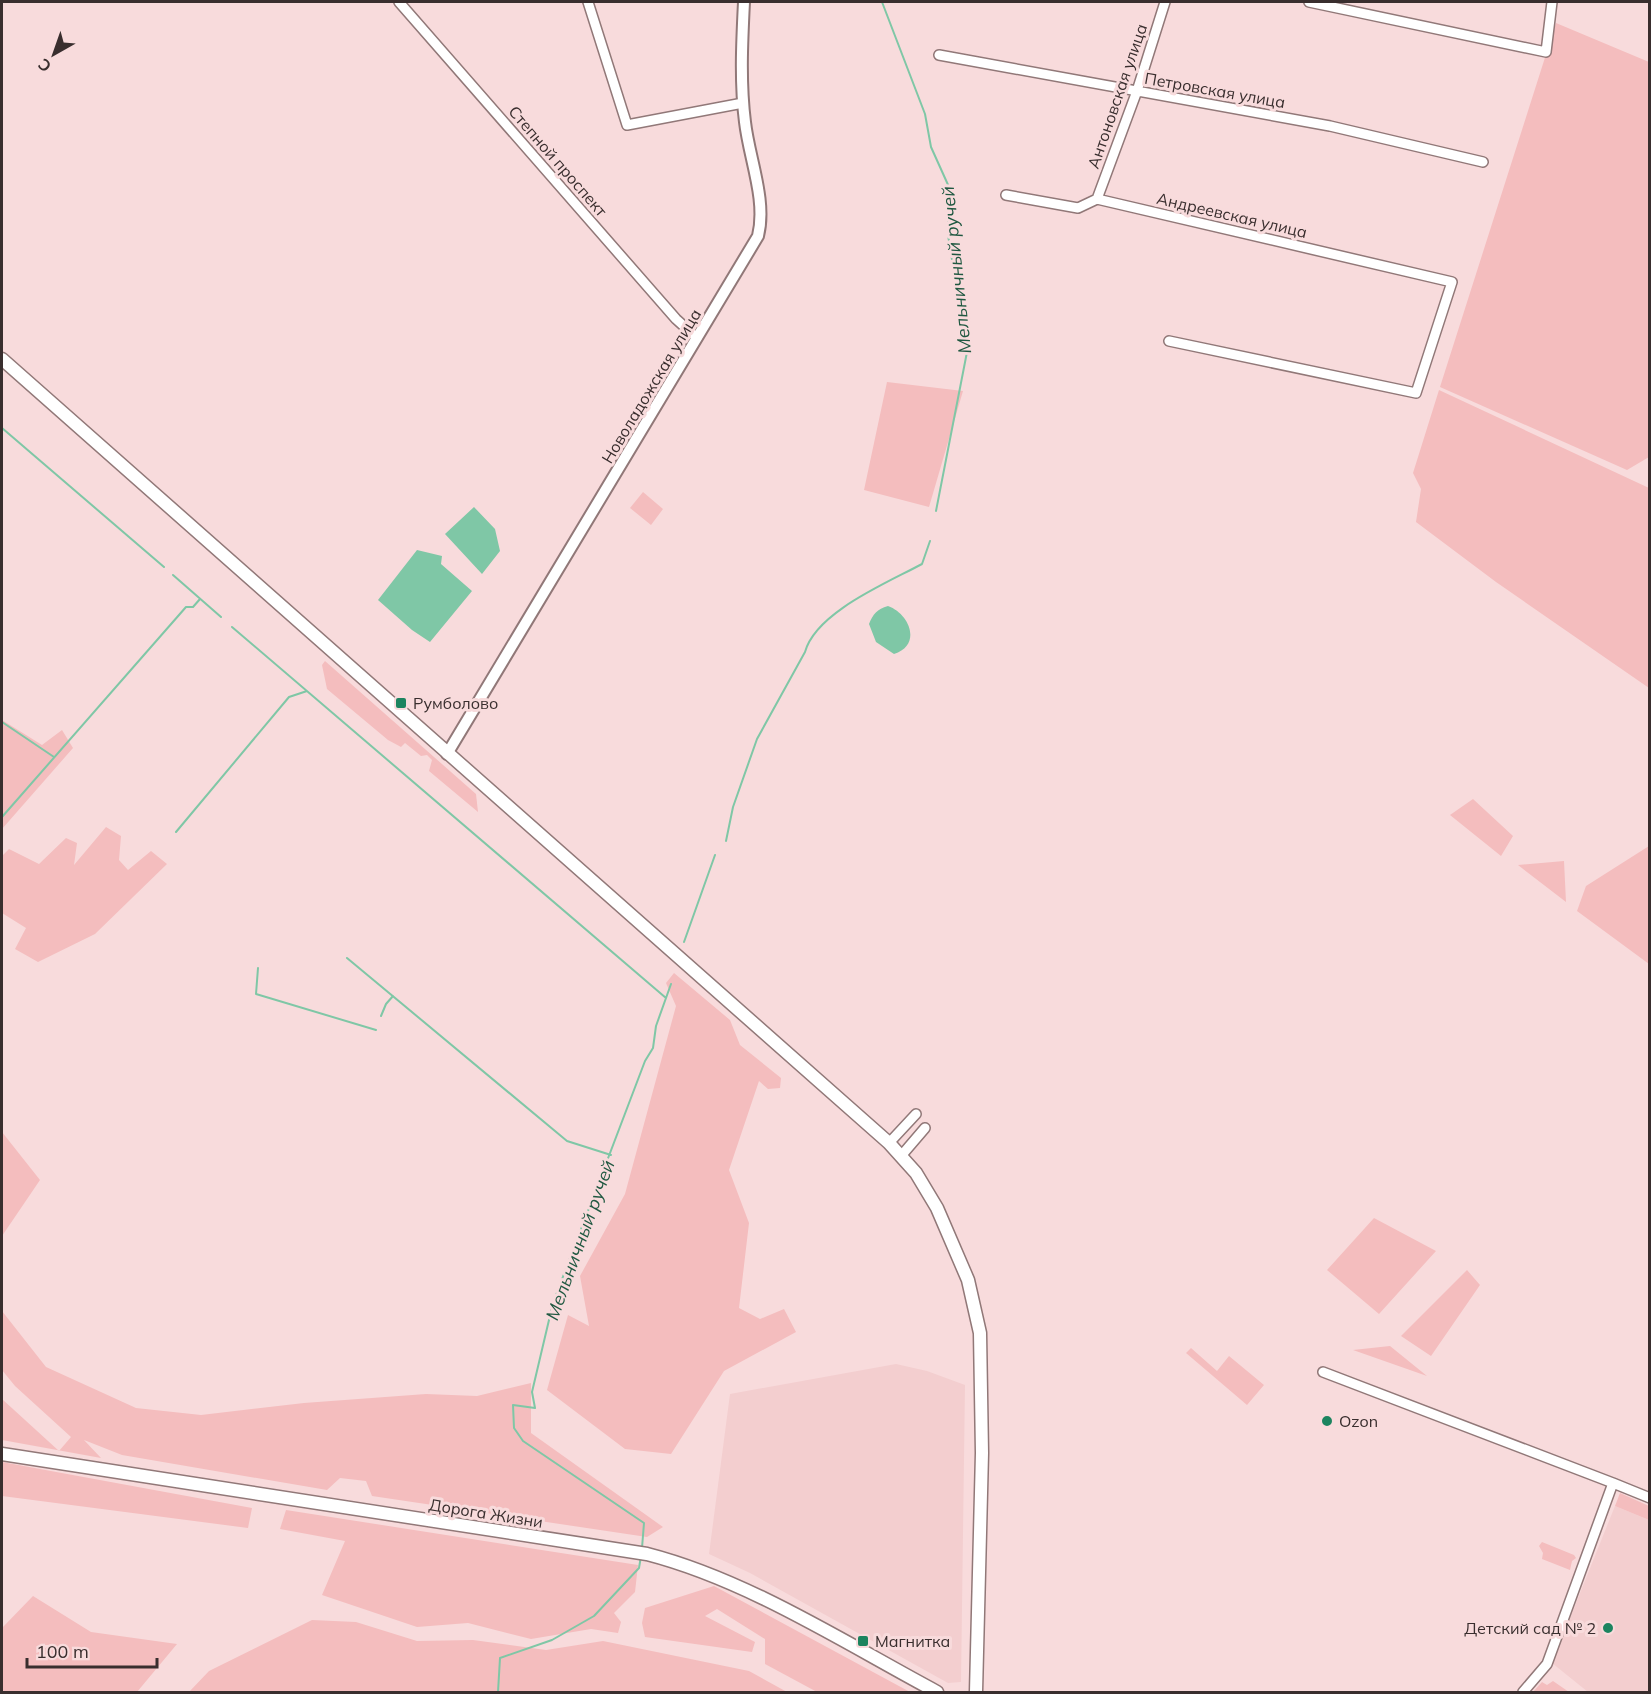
<svg xmlns="http://www.w3.org/2000/svg" width="1651" height="1694" viewBox="0 0 1651 1694" font-family="Mulish,sans-serif">
	<style>
		.built { fill: #f3cecf }
		.green { fill: #f4bdbe }
		.water { fill: #7fc7a6 }
		.lines { fill: none; stroke-linecap: round; stroke-linejoin: round }
		.stream { stroke: #7fc7a6; stroke-width: 2 }
		.minor-casing { stroke: #917878; stroke-width: 12 }
		.tertiary-casing { stroke: #917878; stroke-width: 14 }
		.secondary-casing { stroke: #917878; stroke-width: 15 }
		.minor { stroke: #fff; stroke-width: 9 }
		.tertiary { stroke: #fff; stroke-width: 10 }
		.secondary { stroke: #fff; stroke-width: 12 }
		.poi-dot { fill: #1c845f; stroke: #f8dbdc; stroke-width: 2 }
		.labels { text-anchor: middle; dominant-baseline: central; stroke-width: 6; stroke-linejoin: round; paint-order: stroke }
		.street-label { font-size: 16px; fill: #392e2e; stroke: #f8dbdc }
		.poi-label { font-size: 16px; fill: #392e2e; stroke: #f8dbdc; text-anchor: start }
		.water-label { font-size: 18px; font-style: italic; fill: #205841; stroke: #f8dbdc }
	</style>
	<rect width="100%" height="100%" fill="#f8dbdc"/>
	<path class="built" d="M896 1364 927 1371 965 1385 961 1682 948 1683 750 1573 709 1554 730 1394Z
		M1615 1506 1649 1520V1692H1588L1552 1663Z"/>
	<path class="green" d="M1556 23 1649 62V457L1627 470 1440 387Z
		M887 382 963 391 929 507 864 490Z
		M1439 390 1649 488V688L1496 582 1416 522 1421 489 1413 473Z
		M643 492 663 509 651 525 630 508Z
		M325 661 476 794 478 812 429 771 432 760 427 755 421 756 405 743 401 747 388 740 327 689 322 665Z
		M2 720 42 745 62 730 73 748 2 829Z
		M1473 799 1513 836 1501 856 1450 815Z
		M106 827 121 836 119 860 128 870 151 851 167 864 95 934 38 962 15 949 26 928 2 913V856L9 849 39 864 66 838 77 843 74 865Z
		M1649 846V964L1577 911 1586 886Z
		M1564 861 1566 902 1518 865Z
		M674 973 730 1020 740 1045 781 1078 780 1088 768 1089 759 1081 729 1170 749 1223 739 1308 760 1319 784 1309 796 1332 724 1371 671 1454 625 1449 547 1390 568 1315 589 1326 580 1276 625 1194 676 1006 666 983Z
		M2 1132 40 1180 2 1236Z
		M1374 1218 1436 1251 1379 1314 1327 1270Z
		M1467 1270 1480 1285 1431 1356 1401 1336Z
		M2 1311 46 1367 136 1408 201 1415 304 1403 426 1394 477 1396 531 1383V1433L663 1527 647 1537 372 1496 366 1481 340 1478 327 1490 122 1455 84 1440 101 1458 2 1440V1399L59 1451 71 1437 15 1386 2 1370Z
		M1390 1346 1427 1376 1353 1350Z
		M1191 1348 1217 1371 1229 1356 1264 1385 1247 1405 1186 1353Z
		M2 1462 252 1508 248 1528 2 1496Z
		M1620 1493 1649 1506V1520L1615 1506Z
		M286 1510 638 1565 635 1592 614 1613 621 1622 618 1633 591 1629 531 1639 468 1623 417 1627 322 1595 345 1541 280 1529Z
		M1542 1542 1574 1555 1576 1558 1572 1561 1570 1570 1542 1559 1543 1553 1539 1546Z
		M714 1586 910 1692H817L765 1664V1639L717 1609 705 1616 755 1642 752 1652 645 1637 642 1623 645 1608Z
		M33 1596 91 1632 177 1644 137 1692H2V1628Z
		M312 1620 356 1622 417 1641 473 1640 546 1650 603 1641 749 1671 787 1692H189L209 1671Z
		M1553 1681 1569 1692H1533L1542 1682 1547 1685Z"/>
	<path class="water" d="M474 507 495 529 500 551 482 574 445 534Z
		M417 550 442 556 441 564 472 591 430 642 412 630 378 600Z
		M888 606C910 614 922 645 894 654L876 642 869 624C873 614 877 609 888 606Z"/>
	<g class="lines">
		<path class="stream" d="M882 2 925 114 931 147 949 187 948 235 967 352 936 511
			M2 428 164 567
			M173 575 221 617
			M232 627 666 998
			M2 722 54 757
			M2 817 186 607H193L200 599
			M176 832 289 697 307 691
			M726 841 733 807 757 739 805 652C816 612 887 583 922 564L930 541
			M684 942 715 855
			M347 958 567 1141 611 1155
			M258 968 256 994 376 1030
			M381 1016 386 1004 393 996
			M642 1548 644 1523 523 1441 514 1428 513 1405 535 1408 532 1392 553 1303 645 1061 653 1048 656 1026 671 984
			M498 1692 500 1658 552 1640 594 1616 639 1568 641 1556"/>
		<defs>
			<path id="minor" d="M399 2 676 319 697 338
				M588 2 627 125 743 103
				M1309 2 1546 52 1552 2
				M939 55 1330 126 1483 162
				M1006 195 1078 208 1097 199 1452 282 1416 393 1169 341
				M1097 199 1137 91 1165 2
				M889 1143 916 1114
				M901 1156 925 1128
				M1323 1372 1613 1483 1547 1664 1523 1692
				M1613 1483 1650 1498"/>
			<path id="tertiary" d="M447 754 758 236C767 200 749 158 745 122 740 82 742 42 744 2"/>
			<path id="secondary" d="M2 359 889 1143 916 1173 937 1208 968 1280 980 1333 982 1453 976 1692
				M2 1454 647 1554C748 1580 845 1643 937 1692"/>
		</defs>
		<use href="#minor" class="minor-casing"/>
		<use href="#tertiary" class="tertiary-casing"/>
		<use href="#secondary" class="secondary-casing"/>
		<use href="#minor" class="minor"/>
		<use href="#tertiary" class="tertiary"/>
		<use href="#secondary" class="secondary"/>
	</g>
	<g class="poi-dot">
		<rect x="395" y="697" width="12" height="12" rx="3"/>
		<circle cx="1327" cy="1421" r="6"/>
		<circle cx="1608" cy="1628" r="6"/>
		<rect x="857" y="1635" width="12" height="12" rx="3"/>
	</g>
	<g class="labels">
		<g class="street-label">
			<text transform="translate(1215 90) rotate(10)">Петровская улица</text>
			<text transform="translate(1117 96) rotate(-71)">Антоновская улица</text>
			<text transform="translate(558 161) rotate(49)">Степной проспект</text>
			<text transform="translate(1232 215) rotate(13)">Андреевская улица</text>
			<text transform="translate(651 386) rotate(-59)">Новоладожская улица</text>
			<text transform="translate(486 1513) rotate(9)">Дорога Жизни</text>
		</g>
		<g class="poi-label">
			<text x="413" y="703">Румболово</text>
			<text x="1339" y="1421">Ozon</text>
			<text x="1596" y="1628" text-anchor="end">Детский сад № 2</text>
			<text x="875" y="1641">Магнитка</text>
		</g>
		<g class="water-label">
			<text transform="translate(956 270) rotate(-96)">Мельничный ручей</text>
			<text transform="translate(580 1240) rotate(-70)">Мельничный ручей</text>
		</g>
	</g>
	<rect width="1651" height="1694" fill="none" stroke="#392e2e" stroke-width="6"/>
	<g transform="translate(54 54) rotate(220)" stroke="#f8dbdc" stroke-width="4.5" paint-order="stroke">
	<path d="M0-4.5L10 22L0 15L-10 22Z" fill="#392e2e"/>
	<text y="-9" font-size="16" font-weight="bold" text-anchor="middle" fill="#392e2e">С</text>
	</g>
	<path d="M27 1658v9h130v-9" fill="none" stroke="#392e2e" stroke-width="3"/>
	<text x="36" y="1658" font-size="18" fill="#392e2e" stroke="#f8dbdc" stroke-width="4.5" paint-order="stroke">100 m</text>
</svg>
